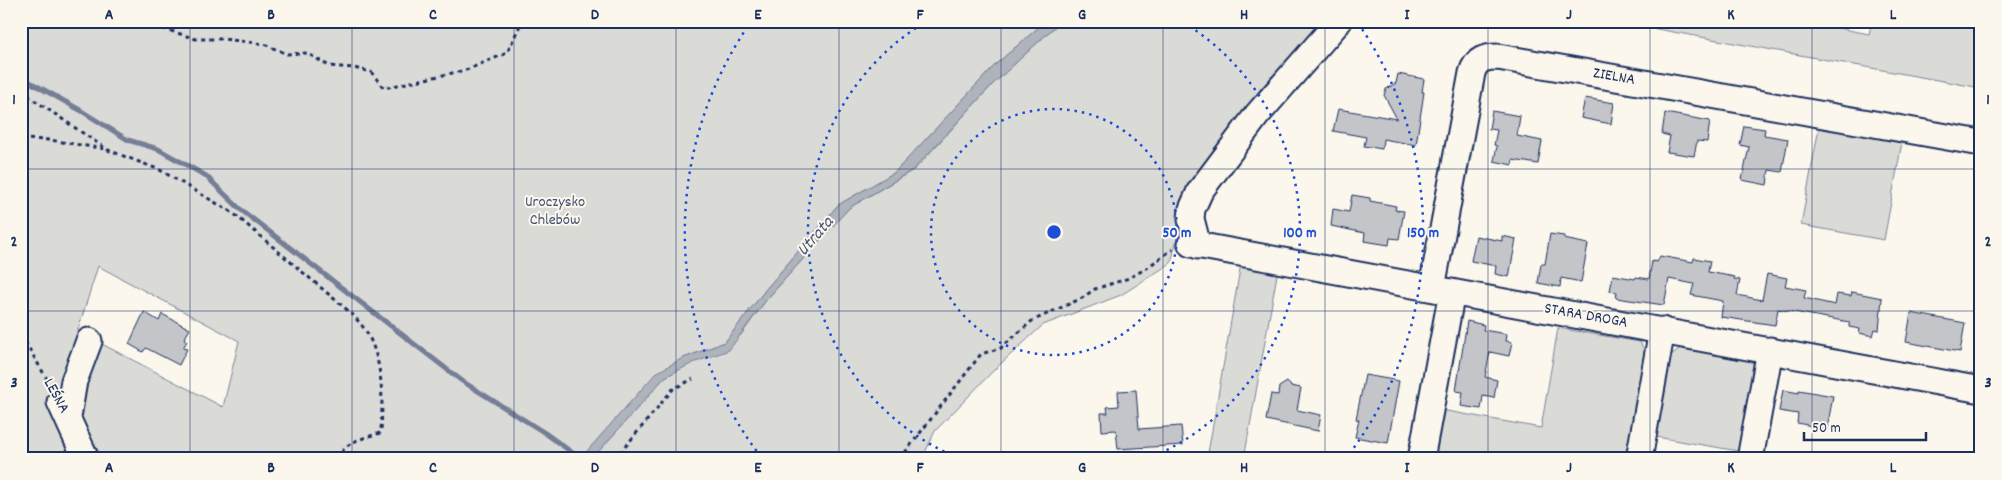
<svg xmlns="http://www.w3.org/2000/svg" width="2002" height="480" viewBox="0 0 2002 480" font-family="Dekko,sans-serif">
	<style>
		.green { fill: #dadad7; stroke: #7a849a }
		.water { fill: #afb3bb; stroke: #747e96 }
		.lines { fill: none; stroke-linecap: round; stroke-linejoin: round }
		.stream { stroke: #747e96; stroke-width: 5 }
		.building { fill: #c3c5c9; stroke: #1b2f5e }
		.minor-casing { stroke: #1b2f5e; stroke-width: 29 }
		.path { stroke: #1b2f5e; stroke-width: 3; stroke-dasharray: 4 4; stroke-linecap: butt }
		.minor { stroke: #fbf7ec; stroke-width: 25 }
		.grid { fill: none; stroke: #1b2f5e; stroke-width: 1; stroke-opacity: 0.55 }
		.ring { fill: none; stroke: #1d4ed8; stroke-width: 2.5; stroke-dasharray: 2.5 5 }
		.labels { text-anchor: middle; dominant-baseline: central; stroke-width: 4; stroke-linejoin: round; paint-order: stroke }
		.street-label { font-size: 16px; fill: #1b2f5e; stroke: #fbf7ec }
		.park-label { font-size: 16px; fill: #415176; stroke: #fbf7ec }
		.water-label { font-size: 18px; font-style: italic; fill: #47577a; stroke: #fbf7ec }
		.centre { fill: #1d4ed8; stroke: #fbf7ec; stroke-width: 2.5 }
		.ring-label { font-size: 15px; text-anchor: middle; font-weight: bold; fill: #1d4ed8; stroke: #fbf7ec; stroke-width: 4; stroke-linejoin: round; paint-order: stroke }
		.neatline { fill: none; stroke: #1b2f5e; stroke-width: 2 }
		.grid-label { font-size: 16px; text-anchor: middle; font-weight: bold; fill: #1b2f5e }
	</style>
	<rect width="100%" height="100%" fill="#fbf7ec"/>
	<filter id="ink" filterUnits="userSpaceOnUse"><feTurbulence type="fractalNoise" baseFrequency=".02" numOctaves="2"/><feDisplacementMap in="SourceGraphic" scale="10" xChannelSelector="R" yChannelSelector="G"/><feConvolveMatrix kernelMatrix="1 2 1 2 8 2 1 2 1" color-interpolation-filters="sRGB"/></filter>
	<g filter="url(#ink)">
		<path class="green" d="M21 21H1046L996 64 895 172 838 205 766 289 725 342 681 359 617 418 580 459H93L74 414 100 343 223 407 239 341 98 266 55 403 80 459H21Z
			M1061 21H1325L1262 87 1214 158 1185 206 1171 263 1121 295 1043 325 995 369 935 431 922 459H592L665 377 741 335 767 299 840 218 849 208 915 169 993 84Z
			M1613 21H1802L1869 34 1872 21H1981V88Z
			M1820 122 1903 137 1884 240 1801 225Z
			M1245 263 1278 269 1244 459H1207L1240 269Z
			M1558 328 1640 342 1649 359 1632 459H1427L1436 409 1541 428Z
			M1690 341 1762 355 1744 452 1651 436 1664 360Z"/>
		<path class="water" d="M1046 21H1061L993 84 914 169 849 208 840 218 767 299 729 350 693 363 665 377 592 459H580L656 373 681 359 725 342 766 289 838 205 895 172 996 64Z"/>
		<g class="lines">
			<path class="stream" d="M21 77 80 110 128 140 158 149 206 176 240 209 462 381 545 433 581 459"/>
		</g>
		<path class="building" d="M1398 74 1424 79 1422 92H1424L1416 145 1383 139 1382 149 1364 146 1366 137 1333 131 1338 109 1397 119 1384 95 1386 89 1396 83Z
			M1585 98 1614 103 1611 124 1581 118Z
			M1492 111 1520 116 1517 136 1542 141 1538 164 1513 160 1512 165 1494 161 1497 146 1494 145 1497 130 1489 129Z
			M1665 113 1710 121 1707 142 1697 141 1694 156 1667 152 1670 136 1662 134Z
			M1744 126 1765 129 1764 135 1788 139 1782 172 1769 170 1767 185 1742 180 1749 147 1740 145Z
			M1352 195 1370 198V201L1396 206 1395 210 1404 211 1399 239 1390 238 1389 245 1364 241 1365 233 1331 226 1333 209 1349 212Z
			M1550 234 1564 236V239L1588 244 1581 282 1561 278 1560 287 1538 283 1541 264H1545Z
			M1476 236 1502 241V236L1516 239 1509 277 1495 274 1496 266 1471 261Z
			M1660 256 1693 262 1694 258 1710 261 1708 272 1735 277 1734 279 1740 280 1737 295 1762 300 1767 274 1787 278 1785 286 1806 290 1804 298 1835 305 1837 294 1851 296 1852 292 1882 298 1879 330 1875 329 1873 336 1859 333 1860 329 1849 327V322L1778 309 1775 325 1721 317 1723 301 1691 295 1694 284 1669 279 1664 305 1616 298 1617 292 1610 291 1613 275 1635 279 1636 277 1649 279 1652 261 1657 262Z
			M144 312 159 321 162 314 190 329 184 339 187 341 183 348 187 349 179 365 146 348 143 352 129 344Z
			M1911 313 1965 323 1960 352 1906 342Z
			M1467 321 1484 325 1483 330 1507 334 1506 341 1512 342 1509 356 1490 352 1485 377 1497 380 1494 398 1483 396 1481 409 1461 406 1463 392 1456 391Z
			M1365 375 1399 381 1388 443 1355 437 1359 420 1356 419Z
			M1287 382 1291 386 1301 388 1297 410 1321 415 1318 431 1266 420 1271 394 1278 395 1279 387Z
			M1136 390 1139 429 1181 426 1183 445 1118 449 1116 430 1102 431 1101 413H1108L1107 407 1119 406 1118 391Z
			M1783 390 1799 393V390L1833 396 1827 429 1797 423 1798 414 1779 411Z"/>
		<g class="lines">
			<defs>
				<path id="minor" d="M1191 244 1981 390
					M1198 246 1191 219 1192 209 1200 191 1257 115 1339 21
					M1432 288 1472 73C1476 59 1485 57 1498 57L1981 143
					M60 402 86 459
					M68 417 74 381 89 341
					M1421 459 1452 292
					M1639 459 1662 330
					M1750 459 1770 350"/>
			</defs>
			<use href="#minor" class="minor-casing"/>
			<path class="path" d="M140 21 196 39H224L264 44 287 54 307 53 329 66 354 68 371 72 384 88 466 70 507 53 522 21
				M21 91 108 150 160 170 233 213 352 314C357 320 363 326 367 333 383 362 383 398 381 430L380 433C365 438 343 441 339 459
				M21 139 50 140 105 149
				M21 335 50 384
				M615 459 673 389 693 379
				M900 459 981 354 1001 348 1032 321 1082 298 1095 289 1129 278 1145 269 1173 249"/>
			<use href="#minor" class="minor"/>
		</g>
	</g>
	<path class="grid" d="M190 21V459M352 21V459M514 21V459M676 21V459M839 21V459M1001 21V459M1163 21V459M1325 21V459M1488 21V459M1650 21V459M1812 21V459M21 169H1981M21 311H1981"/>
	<g class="ring">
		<circle cx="1054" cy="232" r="123"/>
		<path d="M958 458A246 246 0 0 1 925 22M1183 22A246 246 0 0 1 1150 458"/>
		<path d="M761 457A369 369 0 0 1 750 23M1358 23A369 369 0 0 1 1347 457"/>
	</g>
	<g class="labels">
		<g class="street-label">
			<text transform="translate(1614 77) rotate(10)">ZIELNA</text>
			<text transform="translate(1586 316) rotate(10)">STARA DROGA</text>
			<text transform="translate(56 396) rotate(61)">LEŚNA</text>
		</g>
		<g class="park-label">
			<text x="555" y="202">Uroczysko<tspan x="555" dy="18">Chlebów</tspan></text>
		</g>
		<g class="water-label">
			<text transform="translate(816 237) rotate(-49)">Utrata</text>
		</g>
	</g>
	<circle cx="1054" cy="232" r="8" class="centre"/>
	<g class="ring-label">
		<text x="1177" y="237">50 m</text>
		<text x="1300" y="237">100 m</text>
		<text x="1423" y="237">150 m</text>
	</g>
	<rect width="2002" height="480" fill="none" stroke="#fbf7ec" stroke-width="55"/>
	<path d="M1804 432v8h122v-8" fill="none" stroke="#1b2f5e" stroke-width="2.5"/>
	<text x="1812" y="432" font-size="15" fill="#1b2f5e" stroke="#fbf7ec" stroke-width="4" paint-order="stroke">50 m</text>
	<rect x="28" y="28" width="1946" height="424" class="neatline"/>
	<g class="grid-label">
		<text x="109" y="19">A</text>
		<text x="271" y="19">B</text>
		<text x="433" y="19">C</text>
		<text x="595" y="19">D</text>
		<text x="758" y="19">E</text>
		<text x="920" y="19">F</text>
		<text x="1082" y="19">G</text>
		<text x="1244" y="19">H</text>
		<text x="1407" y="19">I</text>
		<text x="1569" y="19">J</text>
		<text x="1731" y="19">K</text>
		<text x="1893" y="19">L</text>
		<text x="14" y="104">1</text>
		<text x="1988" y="104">1</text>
		<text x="14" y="246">2</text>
		<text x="1988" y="246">2</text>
		<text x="14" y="387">3</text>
		<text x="1988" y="387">3</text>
		<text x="109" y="472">A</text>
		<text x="271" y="472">B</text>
		<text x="433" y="472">C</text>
		<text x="595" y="472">D</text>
		<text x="758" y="472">E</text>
		<text x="920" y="472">F</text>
		<text x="1082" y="472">G</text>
		<text x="1244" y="472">H</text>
		<text x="1407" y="472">I</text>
		<text x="1569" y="472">J</text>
		<text x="1731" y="472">K</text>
		<text x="1893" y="472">L</text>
	</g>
</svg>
